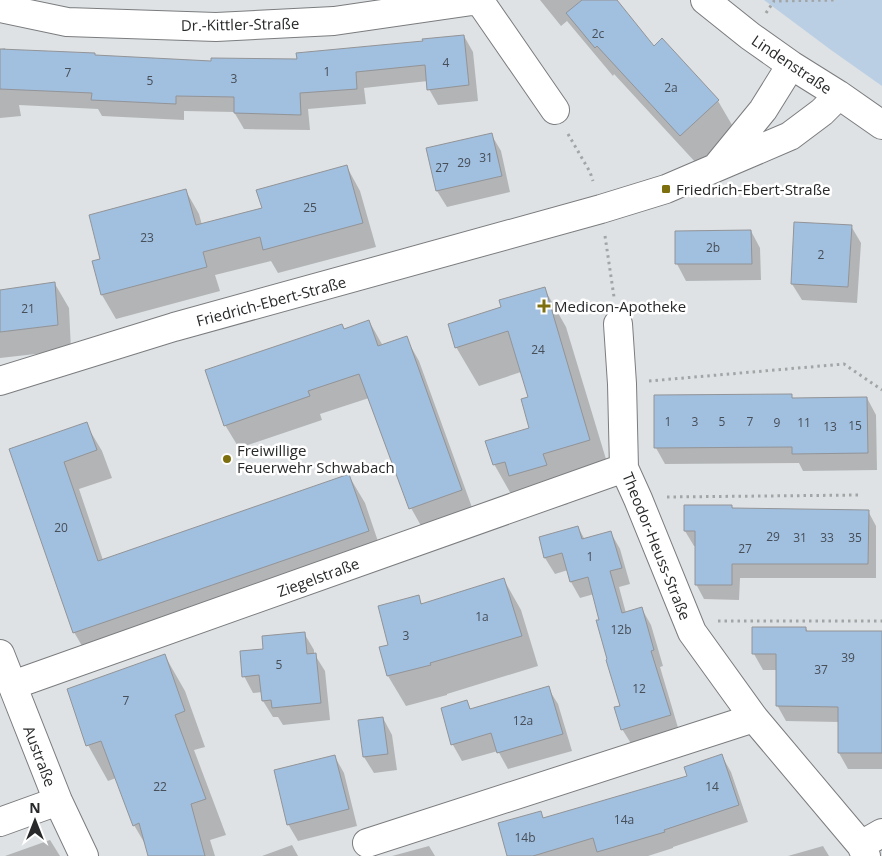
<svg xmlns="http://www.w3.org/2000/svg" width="882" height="856" viewBox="0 0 882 856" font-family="'Open Sans',sans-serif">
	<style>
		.green { fill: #bbcfe4 }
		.shadow { fill: #0003 }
		.building { fill: #a1bfdf; stroke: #929497 }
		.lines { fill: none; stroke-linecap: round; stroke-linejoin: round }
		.minor-casing { stroke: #7a7c7e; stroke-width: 30 }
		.tertiary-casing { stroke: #7a7c7e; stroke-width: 30 }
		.path { stroke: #a2a5a6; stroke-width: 3; stroke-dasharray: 2.5 4; stroke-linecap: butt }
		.minor { stroke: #fff; stroke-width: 28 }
		.tertiary { stroke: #fff; stroke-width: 28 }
		.poi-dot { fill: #7d6f0d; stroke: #fff; stroke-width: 2 }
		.labels { text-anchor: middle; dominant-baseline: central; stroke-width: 5; stroke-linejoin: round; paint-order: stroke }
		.number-label { font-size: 12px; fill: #464e57 }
		.street-label { font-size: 15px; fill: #28292a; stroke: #fff }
		.poi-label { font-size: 15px; fill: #28292a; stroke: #fff; text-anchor: start }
	</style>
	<rect width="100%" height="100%" fill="#dfe2e4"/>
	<path class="green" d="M764 0H882V86L831 50Z"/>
	<path class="shadow" d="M540 0H615L654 48 718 101 735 130 697 164 614 74 613 76 567 21 561 26Z
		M464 36 473 52 478 101 438 105 429 89 428 81 364 88 366 104 308 109 310 130 244 129 234 112 184 111V120L102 116 98 109 19 105 21 116 0 118V49L5 48 6 51 95 57 212 62 298 60Z
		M491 134 501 151 510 192 447 207 437 191Z
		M347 167 360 191 376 247 278 273 271 261 215 275 220 291 116 319 102 295 94 262 102 260 186 191 199 214 202 225 263 209Z
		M851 226 861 243 857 303 802 300 792 284Z
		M751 231 760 248 761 280 686 281 677 264 676 232Z
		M55 284 69 308 71 350 0 358V291Z
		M544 288 566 327 612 479 565 493 568 504 533 514 516 503 494 464 531 429 529 398 521 372 479 386 456 347 502 307Z
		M369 321 383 346 406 338 419 361 474 513 424 531 411 508 369 398 320 414 322 420 239 448 225 425 344 330Z
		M791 395 793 399 867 398 876 415 877 470 803 471 799 463 665 464 656 448Z
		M86 424 102 451 112 478 79 489 103 560 349 476 365 503 384 559 90 660 74 632 10 450Z
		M731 506 734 510 868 511 876 526V578H740L739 600 704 599 696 584V546H694L685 531Z
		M578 527 585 540 611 533 620 549 630 584 619 587 626 613 642 609 651 625 663 666 660 667 679 731 632 745 622 729V706L594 594 580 598 571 582 568 570 555 574 545 558 540 538Z
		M504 580 521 610 538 666 447 694V695L406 706 388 676 389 646 418 597 422 604Z
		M806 628 808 632H882V769H848L839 753V722L786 721 777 705 778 670H763L754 654Z
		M304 633 314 650V655H315L325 671 330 720 283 725 278 717H273L263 701 262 692 253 693 244 676 264 650Z
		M165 656 185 691 205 747 194 750 226 835 210 840 215 856H152L134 825 116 778 108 781 88 745Z
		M548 688 558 704 572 751 508 769 498 751 462 761 453 745 442 709 467 702 471 710Z
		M383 718 392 735 397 770 374 773 364 757Z
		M722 756 731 772 748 822 673 847V848L648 856H508L540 812 544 819 689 776Z
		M335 757 344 773 357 826 298 841 288 824Z
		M50 840 60 856H5Z
		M292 845 298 856H262Z
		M429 846 435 856H392Z
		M823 846 829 856H788Z"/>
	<path class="building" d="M582 0H617L654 46 662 38 719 100 680 136 597 46 595 48 566 13Z
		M464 35 469 85 427 90 425 65 356 72 357 89 300 93 301 115 234 113V97L176 96V104L91 100 92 93 0 89V49L95 53V55L211 61V58L297 59 296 53 423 41 422 39Z
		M492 133 502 176 436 191 426 148Z
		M347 165 363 223 263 250 260 237 203 252 207 267 101 295 92 261 100 259 89 215 186 189 196 225 262 208 256 190Z
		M794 222 852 225 848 287 791 284Z
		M751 230 752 264H675V231Z
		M55 282 58 325 0 332V290Z
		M545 287 590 440 543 454 547 465 509 476 505 462 493 465 485 441 529 428 521 399 528 397 508 331 455 348 448 324 501 307 499 300Z
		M369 320 378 346 407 336 462 490 409 509 359 374 308 391 310 396 224 426 205 370 342 324 344 329Z
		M792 394V398L867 397 868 453 792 454V447L654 448V395Z
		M87 422 97 450 64 462 98 561 349 474 369 531 73 633 9 449Z
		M684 505H732V508L869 510 868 564H732V585H695V531H684Z
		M578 526 582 539 611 531 622 568 610 571 622 613 642 607 654 650 651 651 671 715 621 730 614 707 620 706 606 660 607 659 596 620H599L588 577 570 582 562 553 544 558 539 537Z
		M504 578 522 636 430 663 431 665 387 676 379 647 388 645 378 606 419 595 421 604Z
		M752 627H806V631H882V753H838V707L776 706V654H752Z
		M305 632 307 654 316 653 321 703 272 708 271 700 262 701 259 675 242 677 240 651 263 649 262 636Z
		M165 654 185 711 175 715 206 799 191 804 205 856H148L139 823 133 826 101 741 86 746 67 689Z
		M549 686 563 734 497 753 491 733 451 745 441 708 467 700 470 709Z
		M383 717 388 754 363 757 358 720Z
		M722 754 739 805 664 830 665 832 597 852 593 838 533 856H507L498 823 541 811 543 818 687 776 684 767Z
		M335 755 349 809 287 825 274 770Z"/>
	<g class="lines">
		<defs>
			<path id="minor" d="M479 0 555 110
				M0 8 67 22 216 27 334 21 479 0
				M618 324 622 384 624 468 638 499 692 632 754 718 861 845 866 856
				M0 654 58 801 84 856
				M13 685 624 468
				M0 822 58 801
				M367 843 754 718
				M861 845 882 833"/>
			<path id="tertiary" d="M705 0 750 36 791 65 839 95 882 125
				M718 165 763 110 791 65
				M0 381 174 327 601 209 666 189 790 136 822 112 839 95"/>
		</defs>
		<use href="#minor" class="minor-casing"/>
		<use href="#tertiary" class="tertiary-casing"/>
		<path class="path" d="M766 13 774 1 836 0
			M568 134 590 172 593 181
			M605 236 614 297
			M649 381 844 364 882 390
			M667 497 861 495
			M718 621H882"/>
		<use href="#minor" class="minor"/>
		<use href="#tertiary" class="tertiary"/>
	</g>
	<g class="poi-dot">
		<rect x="661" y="184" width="10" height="10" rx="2.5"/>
		<path d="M541.5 298.5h5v5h5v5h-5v5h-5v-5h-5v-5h5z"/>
		<circle cx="227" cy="459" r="5"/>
	</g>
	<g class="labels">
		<g class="number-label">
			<text x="598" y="33">2c</text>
			<text x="446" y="62">4</text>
			<text x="327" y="71">1</text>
			<text x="68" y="72">7</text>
			<text x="234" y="78">3</text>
			<text x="150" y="80">5</text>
			<text x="671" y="87">2a</text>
			<text x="486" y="157">31</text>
			<text x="464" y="162">29</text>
			<text x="442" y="167">27</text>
			<text x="310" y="207">25</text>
			<text x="147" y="237">23</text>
			<text x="713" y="247">2b</text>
			<text x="821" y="254">2</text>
			<text x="28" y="308">21</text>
			<text x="538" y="349">24</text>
			<text x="668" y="421">1</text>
			<text x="695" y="421">3</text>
			<text x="722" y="421">5</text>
			<text x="750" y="421">7</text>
			<text x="777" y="422">9</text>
			<text x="804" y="422">11</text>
			<text x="855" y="425">15</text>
			<text x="830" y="426">13</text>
			<text x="61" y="527">20</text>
			<text x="773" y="536">29</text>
			<text x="800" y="537">31</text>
			<text x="827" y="537">33</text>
			<text x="855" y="537">35</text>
			<text x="745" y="548">27</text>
			<text x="590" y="556">1</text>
			<text x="482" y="616">1a</text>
			<text x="621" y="629">12b</text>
			<text x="406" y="635">3</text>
			<text x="848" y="657">39</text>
			<text x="279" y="664">5</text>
			<text x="821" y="669">37</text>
			<text x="639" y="688">12</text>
			<text x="126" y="700">7</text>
			<text x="523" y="720">12a</text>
			<text x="160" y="786">22</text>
			<text x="712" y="786">14</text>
			<text x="624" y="819">14a</text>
			<text x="525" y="837">14b</text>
		</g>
		<g class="street-label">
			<text transform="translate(240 24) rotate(-1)">Dr.-Kittler-Straße</text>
			<text transform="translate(792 64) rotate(34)">Lindenstraße</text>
			<text transform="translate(271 301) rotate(-15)">Friedrich-Ebert-Straße</text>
			<text transform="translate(657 546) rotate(68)">Theodor-Heuss-Straße</text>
			<text transform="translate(318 577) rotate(-20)">Ziegelstraße</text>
			<text transform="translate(40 756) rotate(69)">Austraße</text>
		</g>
		<g class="poi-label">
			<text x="676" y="189">Friedrich-Ebert-Straße</text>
			<text x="554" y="306">Medicon-Apotheke</text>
			<text x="237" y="450">Freiwillige<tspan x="237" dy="17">Feuerwehr Schwabach</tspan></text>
		</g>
	</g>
	<g transform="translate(35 821)" stroke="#ffffff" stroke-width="4" paint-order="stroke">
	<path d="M0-4L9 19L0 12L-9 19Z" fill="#28292a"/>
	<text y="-8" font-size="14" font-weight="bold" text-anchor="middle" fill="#28292a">N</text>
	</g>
</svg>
